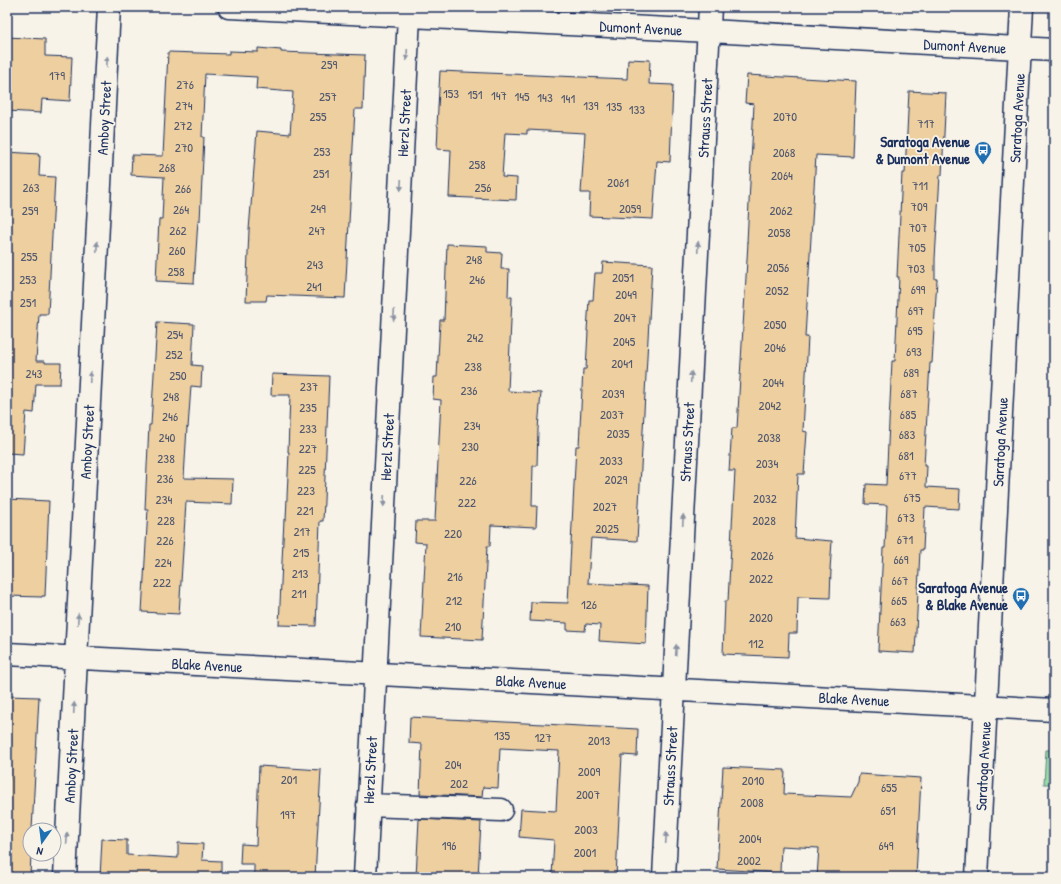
<svg xmlns="http://www.w3.org/2000/svg" width="1061" height="884" viewBox="0 0 1061 884" font-family="'Patrick Hand',sans-serif">
	<style>
		.green { fill: #99daa5; stroke: #5a8482 }
		.building { fill: #edcfa0; stroke: #1b2f5e }
		.lines { fill: none; stroke-linecap: round; stroke-linejoin: round }
		.minor-casing { stroke: #1b2f5e; stroke-width: 25 }
		.minor { stroke: #f7f3e8; stroke-width: 22 }
		.oneway { fill: #8991a3 }
		.labels { text-anchor: middle; dominant-baseline: central; stroke-width: 3.5; stroke-linejoin: round; paint-order: stroke }
		.number-label { font-size: 13px; fill: #50576e }
		.street-label { font-size: 15px; fill: #1b2f5e; stroke: #f7f3e8 }
		.poi-label { font-size: 15px; font-weight: bold; fill: #1b2f5e; stroke: #f7f3e8; text-anchor: end }
	</style>
	<rect width="100%" height="100%" fill="#f7f3e8"/>
	<filter id="ink" filterUnits="userSpaceOnUse"><feTurbulence type="fractalNoise" baseFrequency=".025" numOctaves="2"/><feDisplacementMap in="SourceGraphic" scale="8" xChannelSelector="R" yChannelSelector="G"/><feConvolveMatrix kernelMatrix="1 2 1 2 8 2 1 2 1" color-interpolation-filters="sRGB"/></filter>
	<g filter="url(#ink)">
		<path class="green" d="M1046 750H1054V784H1044Z"/>
		<path class="building" d="M7 37 45 39V56L72 57 70 101 42 99 41 113 7 111Z
			M258 48 281 50V52L365 55 363 109H355L345 298 267 295 266 301H246L249 230 257 131 290 134 293 92 256 89 257 77 205 74 202 137H204L200 221 198 220 194 283 156 281 159 219H162L164 177 131 175 132 155 163 156 168 52 229 54V51L258 52Z
			M628 59 650 60 649 84 673 85 670 162 657 161 653 219 589 216 590 193H581L585 133 527 130V134L505 133 502 177 517 178 516 200 449 197 451 150 437 149 438 126H437L440 71 627 79Z
			M747 75 856 81 853 157 816 155 805 337H808L803 431 807 432 804 474H798L795 538 832 541 830 570H831L830 598 798 597 797 633H789L788 657 723 654 725 601H728L735 471H729L732 428H737L746 277 748 242H747L754 104 745 103Z
			M909 91 946 93 942 175H940L935 259V279H937L932 363H930L924 466H927L926 487 960 489 959 509 925 507 923 550H920L915 653 878 651 883 548H885L887 505 865 504 866 484 886 485 892 361H895L899 277H897L902 173H905Z
			M7 152 39 154 38 156H40L39 176 55 177 48 314H39L36 361H45V363H61L60 384H36L34 413 26 412 23 454 7 453Z
			M447 244 487 246V252L502 253 501 269H509L508 297H512L508 391 541 393 538 429 537 466H533L532 506H537L536 527 491 525 490 546H487L482 640 421 637 426 543 415 542 416 521H435L441 400 433 399 434 377H437L440 320H444Z
			M603 262 652 265 637 541 591 538 588 583 648 586 646 644 599 641 600 625 586 624 585 631 567 630V623L530 621 531 602 568 603 576 446H579L583 369H586L588 331H587L589 300H593L595 273H602Z
			M157 322 194 324 192 365 202 366 201 387 191 386 188 428 187 427 184 478 233 479 232 504 186 502 179 614 142 612 148 509H145L146 487 149 425H151Z
			M272 374 329 376 324 501 323 521H320L316 626 279 625 284 519 286 520 289 452H288L290 395H271Z
			M7 499 49 501 45 596H42V597L7 596Z
			M7 696 39 697 32 830H30V854H31L30 877H7V782L9 780 11 737 7 736Z
			M410 717 638 729 637 756 622 755 616 877H552L554 840 519 837 521 809 556 811 559 751 500 748 498 788 483 787 482 797 420 794 422 744 409 743Z
			M259 766 321 770 315 877H254V864H240L241 844 256 845Z
			M723 767 785 770 784 794 851 797 858 782 859 774 921 778 916 877H817L819 848 781 846 780 873 717 869Z
			M419 819 481 822 478 877H416Z
			M102 839 127 840V855L178 858V843L203 844 202 860 221 861V877H100Z"/>
		<g class="lines">
			<defs>
				<path id="minor" d="M229 7 709 31 1054 50
					M7 654 1054 710
					M368 805 501 810
					M65 877 109 7
					M365 877 409 16
					M664 877 710 7
					M977 877 1022 7"/>
			</defs>
			<use href="#minor" class="minor-casing"/>
			<use href="#minor" class="minor"/>
		</g>
		<defs><path id="oneway-solid" d="M-6-.8H1V-3.2L6.5 0L1 3.2V.8H-6Z"/></defs>
		<g class="oneway">
			<use href="#oneway-solid" transform="translate(407 55) rotate(93)"/>
			<use href="#oneway-solid" transform="translate(107 62) rotate(-87)"/>
			<use href="#oneway-solid" transform="translate(401 185) rotate(93)"/>
			<use href="#oneway-solid" transform="translate(97 247) rotate(-87)"/>
			<use href="#oneway-solid" transform="translate(698 247) rotate(-87)"/>
			<use href="#oneway-solid" transform="translate(394 315) rotate(93)"/>
			<use href="#oneway-solid" transform="translate(90 377) rotate(-87)"/>
			<use href="#oneway-solid" transform="translate(691 377) rotate(-87)"/>
			<use href="#oneway-solid" transform="translate(384 501) rotate(93)"/>
			<use href="#oneway-solid" transform="translate(683 520) rotate(-87)"/>
			<use href="#oneway-solid" transform="translate(78 619) rotate(-87)"/>
			<use href="#oneway-solid" transform="translate(676 650) rotate(-87)"/>
			<use href="#oneway-solid" transform="translate(74 708) rotate(-87)"/>
			<use href="#oneway-solid" transform="translate(67 838) rotate(-87)"/>
			<use href="#oneway-solid" transform="translate(666 838) rotate(-87)"/>
		</g>
	</g>
	<defs>
		<symbol id="bus-pin" viewBox="-11 -11 22 30"><path d="M0 17L-7.5 6A9.5 9.5 0 1 1 7.5 6Z" fill="#1f6fb2" stroke="#f7f3e8"/><path d="M-5-6H5V4H4V6H2V4H-2V6H-4V4H-5ZM-3.5-4V0h7V-4ZM-3.5 1.2v1.5H-2V1.2ZM2 1.2v1.5H3.5V1.2Z" fill="#fff"/></symbol>
	</defs>
	<g fill-rule="evenodd">
		<use href="#bus-pin" x="973" y="140" width="20" height="27"/>
		<use href="#bus-pin" x="1011" y="586" width="20" height="27"/>
	</g>
	<g class="labels">
		<g class="number-label">
			<text x="329" y="64">259</text>
			<text x="57" y="75">179</text>
			<text x="185" y="84">276</text>
			<text x="451" y="93">153</text>
			<text x="475" y="94">151</text>
			<text x="499" y="95">147</text>
			<text x="328" y="96">257</text>
			<text x="522" y="96">145</text>
			<text x="545" y="97">143</text>
			<text x="568" y="98">141</text>
			<text x="184" y="105">274</text>
			<text x="591" y="105">139</text>
			<text x="614" y="106">135</text>
			<text x="637" y="109">133</text>
			<text x="318" y="116">255</text>
			<text x="785" y="116">2070</text>
			<text x="926" y="123">717</text>
			<text x="183" y="125">272</text>
			<text x="184" y="147">270</text>
			<text x="322" y="151">253</text>
			<text x="784" y="152">2068</text>
			<text x="477" y="164">258</text>
			<text x="167" y="167">268</text>
			<text x="321" y="173">251</text>
			<text x="782" y="175">2064</text>
			<text x="618" y="182">2061</text>
			<text x="920" y="185">711</text>
			<text x="31" y="187">263</text>
			<text x="483" y="187">256</text>
			<text x="183" y="188">266</text>
			<text x="919" y="206">709</text>
			<text x="318" y="208">249</text>
			<text x="630" y="208">2059</text>
			<text x="181" y="209">264</text>
			<text x="30" y="210">259</text>
			<text x="781" y="210">2062</text>
			<text x="918" y="227">707</text>
			<text x="178" y="230">262</text>
			<text x="317" y="230">247</text>
			<text x="779" y="232">2058</text>
			<text x="917" y="247">705</text>
			<text x="177" y="250">260</text>
			<text x="29" y="256">255</text>
			<text x="474" y="259">248</text>
			<text x="315" y="264">243</text>
			<text x="778" y="267">2056</text>
			<text x="916" y="268">703</text>
			<text x="176" y="271">258</text>
			<text x="623" y="277">2051</text>
			<text x="28" y="279">253</text>
			<text x="477" y="279">246</text>
			<text x="314" y="286">241</text>
			<text x="918" y="289">699</text>
			<text x="777" y="290">2052</text>
			<text x="626" y="294">2049</text>
			<text x="28" y="302">251</text>
			<text x="916" y="310">697</text>
			<text x="625" y="317">2047</text>
			<text x="775" y="324">2050</text>
			<text x="915" y="330">695</text>
			<text x="175" y="334">254</text>
			<text x="475" y="337">242</text>
			<text x="624" y="341">2045</text>
			<text x="775" y="347">2046</text>
			<text x="914" y="351">693</text>
			<text x="174" y="354">252</text>
			<text x="622" y="363">2041</text>
			<text x="473" y="366">238</text>
			<text x="911" y="372">689</text>
			<text x="34" y="373">243</text>
			<text x="178" y="375">250</text>
			<text x="773" y="382">2044</text>
			<text x="309" y="386">237</text>
			<text x="469" y="390">236</text>
			<text x="613" y="393">2039</text>
			<text x="909" y="393">687</text>
			<text x="171" y="396">248</text>
			<text x="770" y="405">2042</text>
			<text x="308" y="407">235</text>
			<text x="612" y="414">2037</text>
			<text x="908" y="414">685</text>
			<text x="170" y="416">246</text>
			<text x="472" y="425">234</text>
			<text x="308" y="428">233</text>
			<text x="618" y="433">2035</text>
			<text x="907" y="434">683</text>
			<text x="167" y="437">240</text>
			<text x="769" y="437">2038</text>
			<text x="470" y="446">230</text>
			<text x="308" y="448">227</text>
			<text x="906" y="455">681</text>
			<text x="166" y="458">238</text>
			<text x="611" y="460">2033</text>
			<text x="767" y="463">2034</text>
			<text x="307" y="469">225</text>
			<text x="908" y="475">677</text>
			<text x="165" y="478">236</text>
			<text x="616" y="479">2029</text>
			<text x="468" y="480">226</text>
			<text x="306" y="490">223</text>
			<text x="912" y="497">675</text>
			<text x="765" y="498">2032</text>
			<text x="164" y="499">234</text>
			<text x="467" y="502">222</text>
			<text x="605" y="506">2027</text>
			<text x="305" y="510">221</text>
			<text x="906" y="517">673</text>
			<text x="166" y="520">228</text>
			<text x="764" y="520">2028</text>
			<text x="607" y="528">2025</text>
			<text x="302" y="531">217</text>
			<text x="453" y="533">220</text>
			<text x="905" y="539">671</text>
			<text x="165" y="540">226</text>
			<text x="301" y="552">215</text>
			<text x="762" y="555">2026</text>
			<text x="901" y="559">669</text>
			<text x="163" y="562">224</text>
			<text x="300" y="573">213</text>
			<text x="455" y="576">216</text>
			<text x="761" y="578">2022</text>
			<text x="900" y="580">667</text>
			<text x="162" y="582">222</text>
			<text x="299" y="593">211</text>
			<text x="454" y="600">212</text>
			<text x="899" y="600">665</text>
			<text x="589" y="604">126</text>
			<text x="761" y="617">2020</text>
			<text x="898" y="621">663</text>
			<text x="453" y="626">210</text>
			<text x="756" y="643">112</text>
			<text x="502" y="735">135</text>
			<text x="543" y="737">127</text>
			<text x="599" y="740">2013</text>
			<text x="453" y="764">204</text>
			<text x="589" y="771">2009</text>
			<text x="289" y="779">201</text>
			<text x="753" y="780">2010</text>
			<text x="459" y="783">202</text>
			<text x="889" y="787">655</text>
			<text x="588" y="794">2007</text>
			<text x="752" y="802">2008</text>
			<text x="888" y="810">651</text>
			<text x="288" y="814">197</text>
			<text x="586" y="829">2003</text>
			<text x="750" y="838">2004</text>
			<text x="449" y="845">196</text>
			<text x="886" y="845">649</text>
			<text x="585" y="852">2001</text>
			<text x="749" y="860">2002</text>
		</g>
		<g class="street-label">
			<text transform="translate(641 28) rotate(3)">Dumont Avenue</text>
			<text transform="translate(965 46) rotate(3)">Dumont Avenue</text>
			<text transform="translate(104 118) rotate(-87)">Amboy Street</text>
			<text transform="translate(705 118) rotate(-87)">Strauss Street</text>
			<text transform="translate(1017 118) rotate(-87)">Saratoga Avenue</text>
			<text transform="translate(404 123) rotate(-87)">Herzl Street</text>
			<text transform="translate(87 442) rotate(-87)">Amboy Street</text>
			<text transform="translate(687 442) rotate(-87)">Strauss Street</text>
			<text transform="translate(1000 442) rotate(-87)">Saratoga Avenue</text>
			<text transform="translate(387 447) rotate(-87)">Herzl Street</text>
			<text transform="translate(207 665) rotate(3)">Blake Avenue</text>
			<text transform="translate(531 682) rotate(3)">Blake Avenue</text>
			<text transform="translate(854 699) rotate(3)">Blake Avenue</text>
			<text transform="translate(71 766) rotate(-87)">Amboy Street</text>
			<text transform="translate(670 766) rotate(-87)">Strauss Street</text>
			<text transform="translate(983 766) rotate(-87)">Saratoga Avenue</text>
			<text transform="translate(370 770) rotate(-87)">Herzl Street</text>
		</g>
		<g class="poi-label">
			<text x="970" y="141">Saratoga Avenue<tspan x="970" dy="17">&amp; Dumont Avenue</tspan></text>
			<text x="1008" y="587">Saratoga Avenue<tspan x="1008" dy="17">&amp; Blake Avenue</tspan></text>
		</g>
	</g>
	<rect width="1061" height="884" fill="none" stroke="#f7f3e8" stroke-width="24"/>
	<rect x="12" y="12" width="1037" height="860" fill="none" stroke="#1b2f5e" stroke-width="1.5" filter="url(#ink)"/>
	<g transform="translate(42 842) rotate(194)"><circle r="19" fill="#f7f3e8" stroke="#9fa5b1"/>
	<path d="M0-3L7 15L0 10L-7 15Z" fill="#1f6fb2"/>
	<text y="-6" font-size="11" font-weight="bold" text-anchor="middle" fill="#1b2f5e">N</text>
	</g>
</svg>
